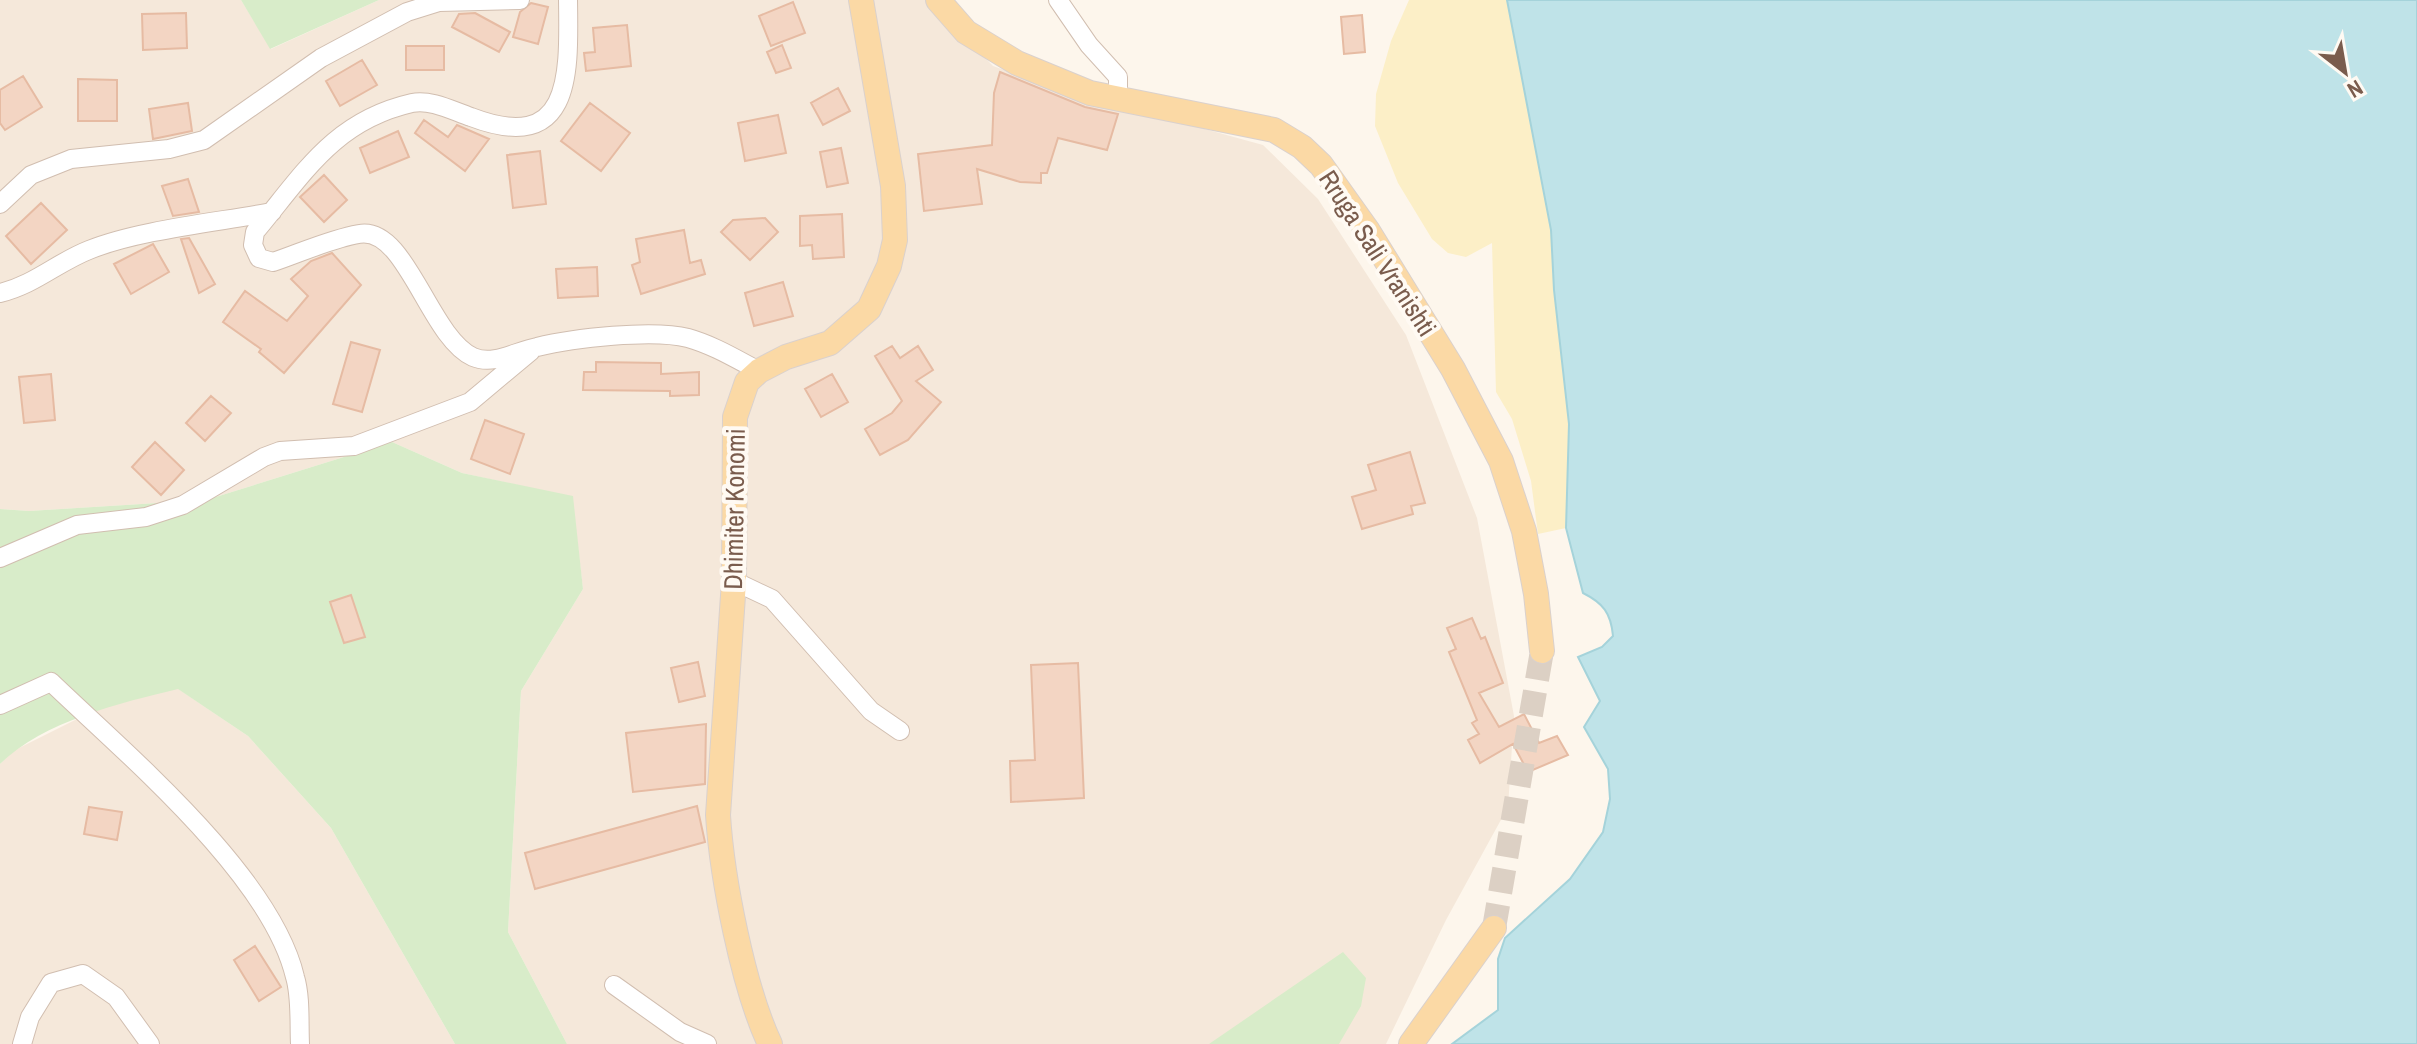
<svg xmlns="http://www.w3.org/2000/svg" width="2417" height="1044" viewBox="0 0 2417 1044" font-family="'Archivo Narrow',sans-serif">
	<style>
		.residential { fill: #f5e8da }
		.green { fill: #d8ecc9 }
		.sand { fill: #fcefc7 }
		.water { fill: #bfe3e8; stroke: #a5d3da; stroke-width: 2 }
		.building { fill: #f3d5c3; stroke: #e6bba3; stroke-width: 2 }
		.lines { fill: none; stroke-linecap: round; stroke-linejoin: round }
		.major-tunnel { stroke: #dcd0c4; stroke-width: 24; stroke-dasharray: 24 12; stroke-linecap: butt }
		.minor-casing { stroke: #d1beb0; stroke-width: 20 }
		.major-casing { stroke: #dad1cd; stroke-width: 26 }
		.minor { stroke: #fff; stroke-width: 18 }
		.major { stroke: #fbd9a5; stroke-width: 24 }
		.labels { text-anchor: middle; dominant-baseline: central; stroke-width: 8; stroke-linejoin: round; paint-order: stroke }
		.street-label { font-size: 26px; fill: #7a5c4d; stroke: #fffaf3 }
	</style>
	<rect width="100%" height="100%" fill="#fdf6ec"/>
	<path class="residential" d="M0 0H241L271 49 379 0H929L993 66 1059 89 1263 145 1318 199 1406 335 1477 518 1514 716 1508 807 1446 920 1386 1044H567L508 932 521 691 583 589 572 497 462 473 392 442 206 500 29 511 0 509Z
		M177 688 248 736 331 828 455 1044H0V764L13 751 101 707Z"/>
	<path class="green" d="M241 0H379L270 49Z
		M392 442 462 473 573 496 583 589 521 691 508 932 567 1044H455L331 828 248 736 178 689C120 703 44 721 0 764V509L29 511 206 500Z
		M1343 952 1366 978 1361 1006 1339 1044H1209Z"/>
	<path class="sand" d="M1409 0H1507L1551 230 1554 290 1569 424 1566 528 1538 534 1531 481 1512 419 1496 392 1492 243 1466 257 1448 253 1432 239 1398 183 1375 126 1376 94 1391 41Z"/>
	<path class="water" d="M1507 0H2417V1044H1452L1498 1010V959L1505 938 1570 879 1603 832 1610 799 1608 769 1584 727 1600 701 1578 657 1602 647 1613 636C1611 613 1603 603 1583 593L1566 528 1569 424 1554 290 1551 230Z"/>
	<path class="building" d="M793 2 805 33 771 46 759 16Z
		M531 3 548 7 538 44 513 37 520 12Z
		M186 13 187 48 143 50 142 14Z
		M475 13 510 32 499 52 452 27 459 14Z
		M1362 15 1365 52 1344 54 1341 17Z
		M627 25 631 66 586 71 584 53 595 52 593 28Z
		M782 45 791 68 776 73 767 52Z
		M406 46H444V70H406Z
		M362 60 377 85 340 106 326 81Z
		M1000 72 1085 107 1118 114 1107 150 1058 138 1047 173H1041V183L1020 182 977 169 982 204 924 211 918 154 992 145 994 93Z
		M23 76 42 107 5 130 0 123V90Z
		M78 79 117 80V121H78Z
		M838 88 850 111 823 125 811 103Z
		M188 103 192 131 153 139 149 109Z
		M590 103 630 133 601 171 561 141Z
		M778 115 786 153 745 161 738 123Z
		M424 120 448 137 457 125 489 139 465 171 415 133Z
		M398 131 409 157 370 173 360 148Z
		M841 148 848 183 827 187 820 152Z
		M540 151 546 204 513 208 507 155Z
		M324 175 347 200 324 222 300 197Z
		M188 179 199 212 173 216 162 186Z
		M41 203 67 230 31 264 6 236Z
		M842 214 844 257 813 259 812 245 800 246V216Z
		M765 218 778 232 750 260 721 232 733 220Z
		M684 230 690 263 701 260 705 274 641 294 632 265 640 262 636 239Z
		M189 238 215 284 199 293 181 239Z
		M153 244 169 272 131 294 114 264Z
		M332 253 361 285 284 373 259 352 261 349 223 322 245 291 287 321 308 296 291 279 311 261Z
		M597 267 598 296 558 298 556 269Z
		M783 282 793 316 754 326 745 293Z
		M351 342 380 350 362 412 333 404Z
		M892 346 900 358 918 346 933 370 916 381 941 402 908 440 880 455 865 429 892 413 902 401 875 356Z
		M596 362 661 363V374L699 372V395L670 396V391L583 390 584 372H596Z
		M51 374 55 420 24 423 19 377Z
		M832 374 848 402 821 417 805 389Z
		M211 396 231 413 205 441 186 423Z
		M485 420 524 434 510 474 471 459Z
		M155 442 184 470 161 495 132 467Z
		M1410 452 1425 503 1411 506 1413 514 1362 529 1352 497 1376 490 1368 465Z
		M351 595 365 637 344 643 330 602Z
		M1472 618 1481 639 1485 637 1503 683 1479 693 1499 727 1524 714 1539 743 1557 736 1568 755 1528 772 1513 744 1480 763 1468 740 1479 734 1472 723 1477 720 1449 652 1456 649 1447 628Z
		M698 662 705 696 679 702 671 668Z
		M1078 663 1084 798 1011 802 1010 761 1035 760 1031 665Z
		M706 724 705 784 633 792 626 733Z
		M697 806 705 842 535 889 525 853Z
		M89 807 122 812 117 840 84 834Z
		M255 946 281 987 259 1001 234 960Z"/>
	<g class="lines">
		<path class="major-tunnel" d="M1494 928 1542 651"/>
		<defs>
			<path id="minor" d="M568 0C569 73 573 156 471 117 453 111 431 99 412 103 333 121 303 175 255 232L253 245 259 258 273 262C300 253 330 239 359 234 406 225 429 337 473 357 494 366 516 351 537 347 573 338 653 329 688 338 713 345 736 359 759 371
				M1058 0 1089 45 1118 77V100
				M0 204 31 175 71 159 169 149 204 140 321 58 407 12 439 2 520 0
				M0 293C34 285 58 262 89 250 138 230 219 222 272 212
				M0 558 77 525 146 517 183 505 264 457 280 451 354 446 470 402 531 351
				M734 581 772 599 871 711 900 731
				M0 705 51 682C126 754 271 875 295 977 301 997 299 1023 300 1044
				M614 985 680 1032 707 1044
				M22 1044 30 1017 51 983 83 974 116 997 150 1044"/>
			<path id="major" d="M938 0 966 32 1017 63 1090 93 1274 130 1302 147 1321 165 1368 231 1453 369 1501 461 1524 531 1536 594 1542 651
				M770 1044C743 987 722 878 718 815L734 581 735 417 747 382 759 371 786 357 830 343 869 309 889 266 895 240 893 186 861 0
				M1411 1044 1494 928"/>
		</defs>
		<use href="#minor" class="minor-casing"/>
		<use href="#major" class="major-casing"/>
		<use href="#minor" class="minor"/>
		<use href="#major" class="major"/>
	</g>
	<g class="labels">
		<g class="street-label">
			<text transform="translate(1378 253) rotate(57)">Rruga Sali Vranishti</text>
			<text transform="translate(734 509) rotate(-89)">Dhimiter Konomi</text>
		</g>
	</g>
	<g transform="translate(2345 72) rotate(149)" stroke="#fffaf3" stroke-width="6" paint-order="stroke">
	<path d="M0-6L14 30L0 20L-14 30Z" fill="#7a5c4d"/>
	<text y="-12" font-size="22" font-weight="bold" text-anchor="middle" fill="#7a5c4d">N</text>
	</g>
</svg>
